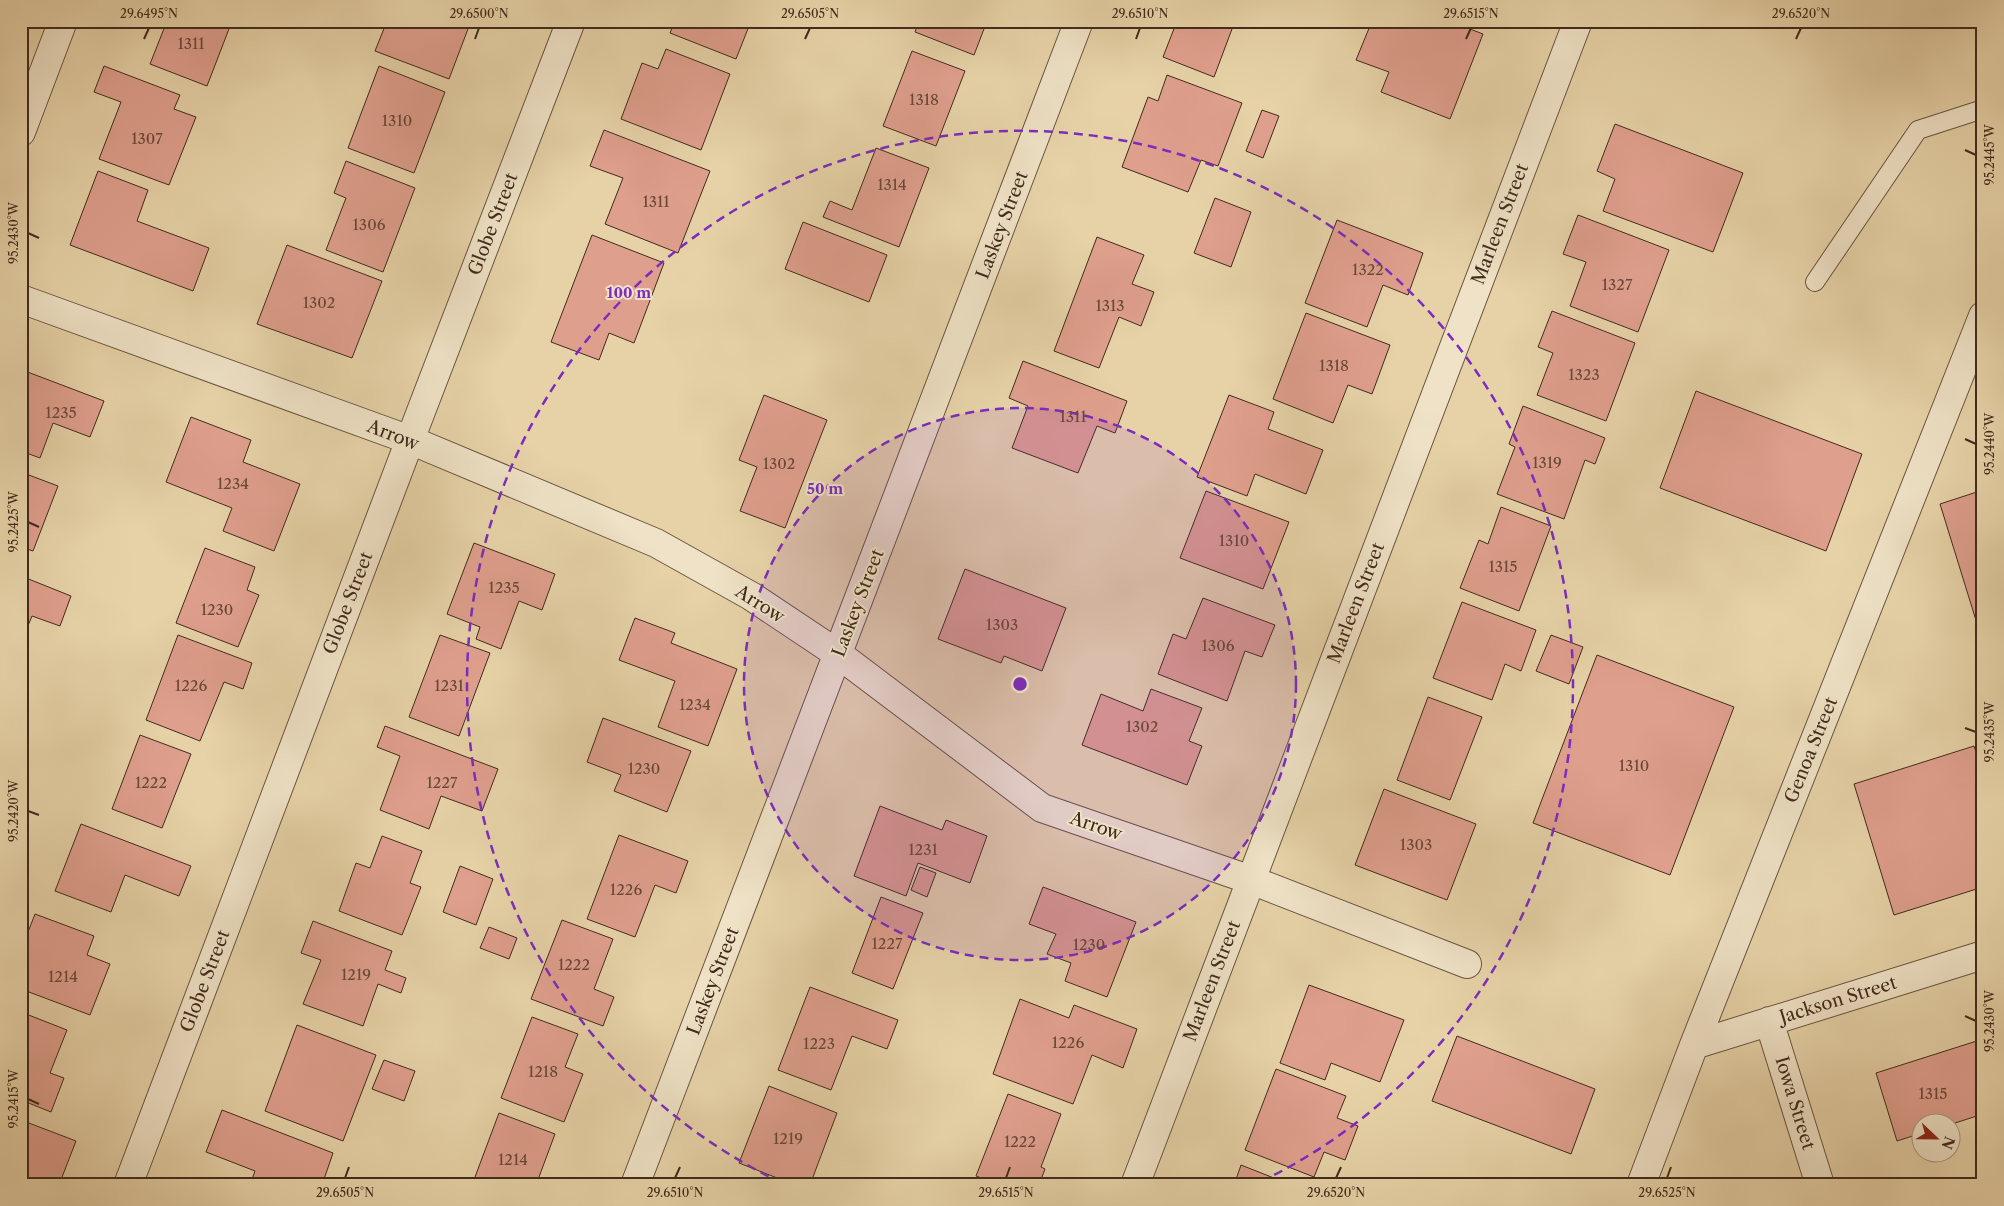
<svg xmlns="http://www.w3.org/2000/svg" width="2004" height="1206" viewBox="0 0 2004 1206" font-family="'Libre Caslon Text',serif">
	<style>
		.building { fill: #df9f8d; stroke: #412b1d }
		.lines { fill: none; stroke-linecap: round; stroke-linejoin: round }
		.service-casing { stroke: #6a5540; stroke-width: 20 }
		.minor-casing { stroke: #6a5540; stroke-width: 30 }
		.tertiary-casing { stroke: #6a5540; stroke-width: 30 }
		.service { stroke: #efe2c6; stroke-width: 18 }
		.minor { stroke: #efe2c6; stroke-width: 28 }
		.tertiary { stroke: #efe2c6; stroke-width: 28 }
		.ticks { fill: none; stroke: #412b1d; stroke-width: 2 }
		.ring { fill: none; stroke: #7b2cbf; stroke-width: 2.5; stroke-dasharray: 9 6 }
		.labels { text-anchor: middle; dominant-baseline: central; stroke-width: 4; stroke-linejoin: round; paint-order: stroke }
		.number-label { font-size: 15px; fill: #684839 }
		.street-label { font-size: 18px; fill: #412b1d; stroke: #efe2c6 }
		.centre { fill: #7b2cbf; stroke: #efe2c6; stroke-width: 2.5 }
		.ring-label { font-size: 15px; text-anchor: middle; font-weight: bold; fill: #7b2cbf; stroke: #efe2c6; stroke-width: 4; stroke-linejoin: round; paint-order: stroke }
		.neatline { fill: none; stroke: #412b1d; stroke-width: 2 }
		.ticks-label { font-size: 12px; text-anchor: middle; fill: #412b1d }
	</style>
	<rect width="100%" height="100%" fill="#e7d2a8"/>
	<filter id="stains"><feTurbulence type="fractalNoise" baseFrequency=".004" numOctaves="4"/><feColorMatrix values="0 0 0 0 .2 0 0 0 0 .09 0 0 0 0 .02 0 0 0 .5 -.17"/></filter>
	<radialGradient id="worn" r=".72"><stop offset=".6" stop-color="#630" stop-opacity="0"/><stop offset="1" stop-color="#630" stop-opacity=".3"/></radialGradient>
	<path class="building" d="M167 21H232L207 86 150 64Z
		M387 21H471L449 79 375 51Z
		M675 21H751L736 59 670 33Z
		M919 21H987L974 55 915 32Z
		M1177 21H1235L1214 77 1163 57Z
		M1372 21H1388L1395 24 1396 21H1449L1483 34 1450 119 1381 92 1389 72 1356 60Z
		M666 49 730 74 701 150 621 119 642 63 658 69Z
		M912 51 965 71 936 146 883 126Z
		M104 66 180 95 174 109 196 117 169 185 99 159 121 102 94 92Z
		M379 66 445 92 414 173 348 148Z
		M1167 75 1242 103 1218 166 1201 160 1188 192 1122 167 1148 97 1158 101Z
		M1262 110 1279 116 1263 158 1246 151Z
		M1615 124 1743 173 1713 252 1603 211 1615 179 1597 171Z
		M604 130 710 171 678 253 605 224 623 178 590 166Z
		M876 148 929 168 899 247 823 217 830 201 852 210Z
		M346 161 415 188 383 272 326 250 346 198 334 193Z
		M98 171 148 190 137 221 209 248 193 291 70 245Z
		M1215 198 1251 212 1231 267 1194 253Z
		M1578 215 1669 250 1638 332 1570 306 1586 262 1563 254Z
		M1337 220 1423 253 1408 295 1383 285 1367 327 1305 303Z
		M803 222 887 255 869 302 785 269Z
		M592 235 664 263 634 343 609 333 599 360 551 342Z
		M1097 237 1144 255 1132 284 1154 292 1141 326 1119 317 1099 368 1054 351Z
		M287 245 382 281 352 358 257 324Z
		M1552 311 1635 343 1606 421 1537 395 1553 353 1538 347Z
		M1306 313 1390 345 1372 394 1348 385 1333 423 1273 399Z
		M1023 361 1127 401 1115 433 1097 426 1078 473 1012 448 1028 406 1009 398Z
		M25 371 104 401 90 437 53 423 40 458 21 451V380Z
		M1696 391 1862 454 1826 551 1660 488Z
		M764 395 827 420 785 528 740 511 757 467 739 460Z
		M1229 395 1274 412 1268 429 1323 450 1306 494 1255 474 1247 496 1197 477Z
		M1523 406 1605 438 1595 464 1585 460 1564 519 1497 494 1515 447 1509 444Z
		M191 417 251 440 243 462 300 484 274 551 223 531 232 508 166 482Z
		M21 472 58 486 33 551 21 547Z
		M1983 490V643L1940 504Z
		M1206 491 1289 522 1263 589 1180 558Z
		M1501 507 1551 526 1519 611 1460 588 1479 540 1488 544Z
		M474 543 555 574 542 610 519 601 501 649 476 639 480 627 447 614Z
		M205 548 255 567 247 590 259 595 238 647 176 623Z
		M965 569 1066 608 1042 671 1004 656 1001 663 938 639Z
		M21 576 71 596 60 626 32 616 21 643Z
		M1203 598 1275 625 1262 657 1245 651 1227 701 1158 674 1173 634 1186 639Z
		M1462 602 1536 630 1521 671 1505 664 1492 700 1433 678Z
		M635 618 675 633 671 643 737 669 708 746 658 727 675 681 619 660Z
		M178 635 252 663 243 689 224 682 200 741 146 720Z
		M440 635 490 653 459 736 409 717Z
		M1551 635 1583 647 1569 684 1536 671Z
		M1597 655 1734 707 1670 875 1533 823Z
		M1151 689 1202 708 1189 741 1202 746 1187 785 1082 745 1101 694 1143 711Z
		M1428 697 1482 717 1450 800 1397 780Z
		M603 718 691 751 667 812 614 791 621 775 587 762Z
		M385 726 498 769 482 811 441 796 429 829 380 810 400 756 377 747Z
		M140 735 191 754 162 828 112 809Z
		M1974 746 1983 774V887L1894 915 1854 784Z
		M1384 789 1476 824 1447 900 1355 865Z
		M880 806 942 830 946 820 987 836 970 883 918 863 906 896 854 876Z
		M81 824 191 866 179 896 125 875 111 912 55 891Z
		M619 835 688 861 676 893 655 885 635 937 587 919Z
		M382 836 422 851 410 883 421 887 402 935 339 911 356 863 370 868Z
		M460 866 493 879 476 925 443 912Z
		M920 867 936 873 927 897 911 890Z
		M1043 887 1136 922 1107 997 1065 981 1071 963 1047 954 1056 934 1029 924Z
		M881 897 923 913 893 989 852 973Z
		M35 914 94 936 87 955 110 964 90 1015 21 989V950Z
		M562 920 613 939 594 989 614 997 603 1026 531 999Z
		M313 921 392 951 385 970 406 978 401 993 378 984 363 1026 303 1004 321 960 301 953Z
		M489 927 517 938 509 959 480 948Z
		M1309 985 1404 1020 1380 1082 1331 1063 1325 1080 1280 1063Z
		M810 987 898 1020 887 1049 852 1036 831 1090 778 1070Z
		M1020 999 1069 1018 1074 1005 1137 1029 1123 1068 1092 1055 1073 1104 993 1074Z
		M21 1012 67 1030 50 1073 64 1078 51 1112 21 1100Z
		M532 1017 578 1034 565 1067 583 1074 564 1122 501 1098Z
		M297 1025 376 1055 343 1141 265 1111Z
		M1457 1036 1595 1089 1571 1154 1432 1101Z
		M1983 1039V1114L1952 1124H1922V1133L1897 1141 1876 1073Z
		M384 1060 415 1071 404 1101 372 1089Z
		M1276 1069 1346 1096 1337 1118 1358 1126 1345 1160 1324 1152 1314 1177 1245 1150Z
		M769 1086 837 1113 810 1185H795L739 1163Z
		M1008 1094 1061 1114 1041 1167 1045 1169 1039 1185H1000L976 1176Z
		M222 1110 333 1153 322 1185H250L255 1171 206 1152Z
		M499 1113 555 1134 536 1185H472Z
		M21 1120 76 1141 59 1185H45L21 1176Z
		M1241 1165 1289 1184V1185H1234Z"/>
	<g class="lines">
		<defs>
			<path id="service" d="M1815 282 1918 130 1983 109"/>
			<path id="minor" d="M21 299 410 440 656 543 751 596 838 654 1042 808 1251 880 1467 964
				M1769 1021 1820 1185
				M1694 1045 1983 955
				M128 1185 410 440 571 21
				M635 1185 1079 21
				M1135 1185 1578 21
				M1641 1185 1694 1045 1983 316"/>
			<path id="tertiary" d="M21 132 63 21"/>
		</defs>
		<use href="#service" class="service-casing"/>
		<use href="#minor" class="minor-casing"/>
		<use href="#tertiary" class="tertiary-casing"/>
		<use href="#service" class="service"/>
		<use href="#minor" class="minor"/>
		<use href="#tertiary" class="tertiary"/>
	</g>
	<path class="ticks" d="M144 39 149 28M475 39 479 28M805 39 810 28M1136 39 1140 28M1466 39 1471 28M1796 39 1801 28M1965 150 1976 155M28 233 39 238M1965 439 1976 444M28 522 39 527M1965 728 1976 732M28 811 39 815M1965 1016 1976 1021M28 1099 39 1104M345 1178 349 1167M675 1178 680 1167M1006 1178 1010 1167M1336 1178 1341 1167M1667 1178 1671 1167"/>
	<circle cx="1020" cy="684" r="276" fill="#7b2cbf" fill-opacity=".12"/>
	<g class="ring">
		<circle cx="1020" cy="684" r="276"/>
		<path d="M782 1183A553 553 0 1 1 1258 1183"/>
	</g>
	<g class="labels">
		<g class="number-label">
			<text x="191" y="43">1311</text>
			<text x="924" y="99">1318</text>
			<text x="397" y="120">1310</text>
			<text x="147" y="138">1307</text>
			<text x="892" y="184">1314</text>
			<text x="656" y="201">1311</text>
			<text x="369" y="224">1306</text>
			<text x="1368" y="269">1322</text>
			<text x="1617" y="284">1327</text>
			<text x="319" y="302">1302</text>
			<text x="1110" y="305">1313</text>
			<text x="1334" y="365">1318</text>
			<text x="1584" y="374">1323</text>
			<text x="61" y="412">1235</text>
			<text x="1073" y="416">1311</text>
			<text x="1547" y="462">1319</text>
			<text x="779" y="463">1302</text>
			<text x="233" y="483">1234</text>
			<text x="1234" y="540">1310</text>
			<text x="1503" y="566">1315</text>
			<text x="504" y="587">1235</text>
			<text x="217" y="609">1230</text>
			<text x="1002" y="624">1303</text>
			<text x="1218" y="645">1306</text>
			<text x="191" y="685">1226</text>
			<text x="449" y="685">1231</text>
			<text x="695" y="704">1234</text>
			<text x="1142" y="726">1302</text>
			<text x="1634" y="765">1310</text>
			<text x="644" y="768">1230</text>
			<text x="151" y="782">1222</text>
			<text x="442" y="782">1227</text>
			<text x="1416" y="844">1303</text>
			<text x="923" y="849">1231</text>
			<text x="626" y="889">1226</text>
			<text x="887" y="943">1227</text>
			<text x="1089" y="944">1230</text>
			<text x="574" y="964">1222</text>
			<text x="356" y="974">1219</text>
			<text x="63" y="976">1214</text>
			<text x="1068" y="1042">1226</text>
			<text x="819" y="1043">1223</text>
			<text x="543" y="1071">1218</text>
			<text x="1933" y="1093">1315</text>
			<text x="788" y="1138">1219</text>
			<text x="1020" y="1141">1222</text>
			<text x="513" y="1159">1214</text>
		</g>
		<g class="street-label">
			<text transform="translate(493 224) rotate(-69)">Globe Street</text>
			<text transform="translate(1500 224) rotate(-69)">Marleen Street</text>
			<text transform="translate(1002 225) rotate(-69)">Laskey Street</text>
			<text transform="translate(393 435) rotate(21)">Arrow</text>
			<text transform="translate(348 603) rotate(-69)">Globe Street</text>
			<text transform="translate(858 603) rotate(-69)">Laskey Street</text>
			<text transform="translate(1356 603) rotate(-69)">Marleen Street</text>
			<text transform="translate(760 604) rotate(32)">Arrow</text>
			<text transform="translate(1811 750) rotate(-68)">Genoa Street</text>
			<text transform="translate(1096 826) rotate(19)">Arrow</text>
			<text transform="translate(205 981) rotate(-69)">Globe Street</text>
			<text transform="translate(713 981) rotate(-69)">Laskey Street</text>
			<text transform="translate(1212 981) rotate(-69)">Marleen Street</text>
			<text transform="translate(1838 1000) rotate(-17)">Jackson Street</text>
			<text transform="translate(1795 1103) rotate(73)">Iowa Street</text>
		</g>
	</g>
	<circle cx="1020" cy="684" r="8" class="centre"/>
	<g class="ring-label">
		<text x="629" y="298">100 m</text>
		<text x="825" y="494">50 m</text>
	</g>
	<rect width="2004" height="1206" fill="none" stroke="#e7d2a8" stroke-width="55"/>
	<g transform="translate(1936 1138) rotate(112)"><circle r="24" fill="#efe2c6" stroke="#a99982"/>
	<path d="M0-4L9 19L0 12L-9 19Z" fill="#8f2418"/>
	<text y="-8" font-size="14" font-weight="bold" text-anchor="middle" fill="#412b1d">N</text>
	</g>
	<rect x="28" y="28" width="1948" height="1150" class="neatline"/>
	<g class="ticks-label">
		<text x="149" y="18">29.6495°N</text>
		<text x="479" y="18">29.6500°N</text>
		<text x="810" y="18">29.6505°N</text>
		<text x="1140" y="18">29.6510°N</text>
		<text x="1471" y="18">29.6515°N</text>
		<text x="1801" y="18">29.6520°N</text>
		<text transform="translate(1990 155) rotate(-90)" y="4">95.2445°W</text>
		<text transform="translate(14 233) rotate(-90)" y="4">95.2430°W</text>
		<text transform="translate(1990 444) rotate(-90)" y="4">95.2440°W</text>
		<text transform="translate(14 522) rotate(-90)" y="4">95.2425°W</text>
		<text transform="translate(1990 732) rotate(-90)" y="4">95.2435°W</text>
		<text transform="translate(14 811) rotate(-90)" y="4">95.2420°W</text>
		<text transform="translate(1990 1021) rotate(-90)" y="4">95.2430°W</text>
		<text transform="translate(14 1099) rotate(-90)" y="4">95.2415°W</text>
		<text x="345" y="1197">29.6505°N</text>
		<text x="675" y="1197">29.6510°N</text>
		<text x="1006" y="1197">29.6515°N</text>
		<text x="1336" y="1197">29.6520°N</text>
		<text x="1667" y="1197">29.6525°N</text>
	</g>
	<rect width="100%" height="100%" filter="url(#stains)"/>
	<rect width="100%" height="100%" fill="url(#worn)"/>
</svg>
